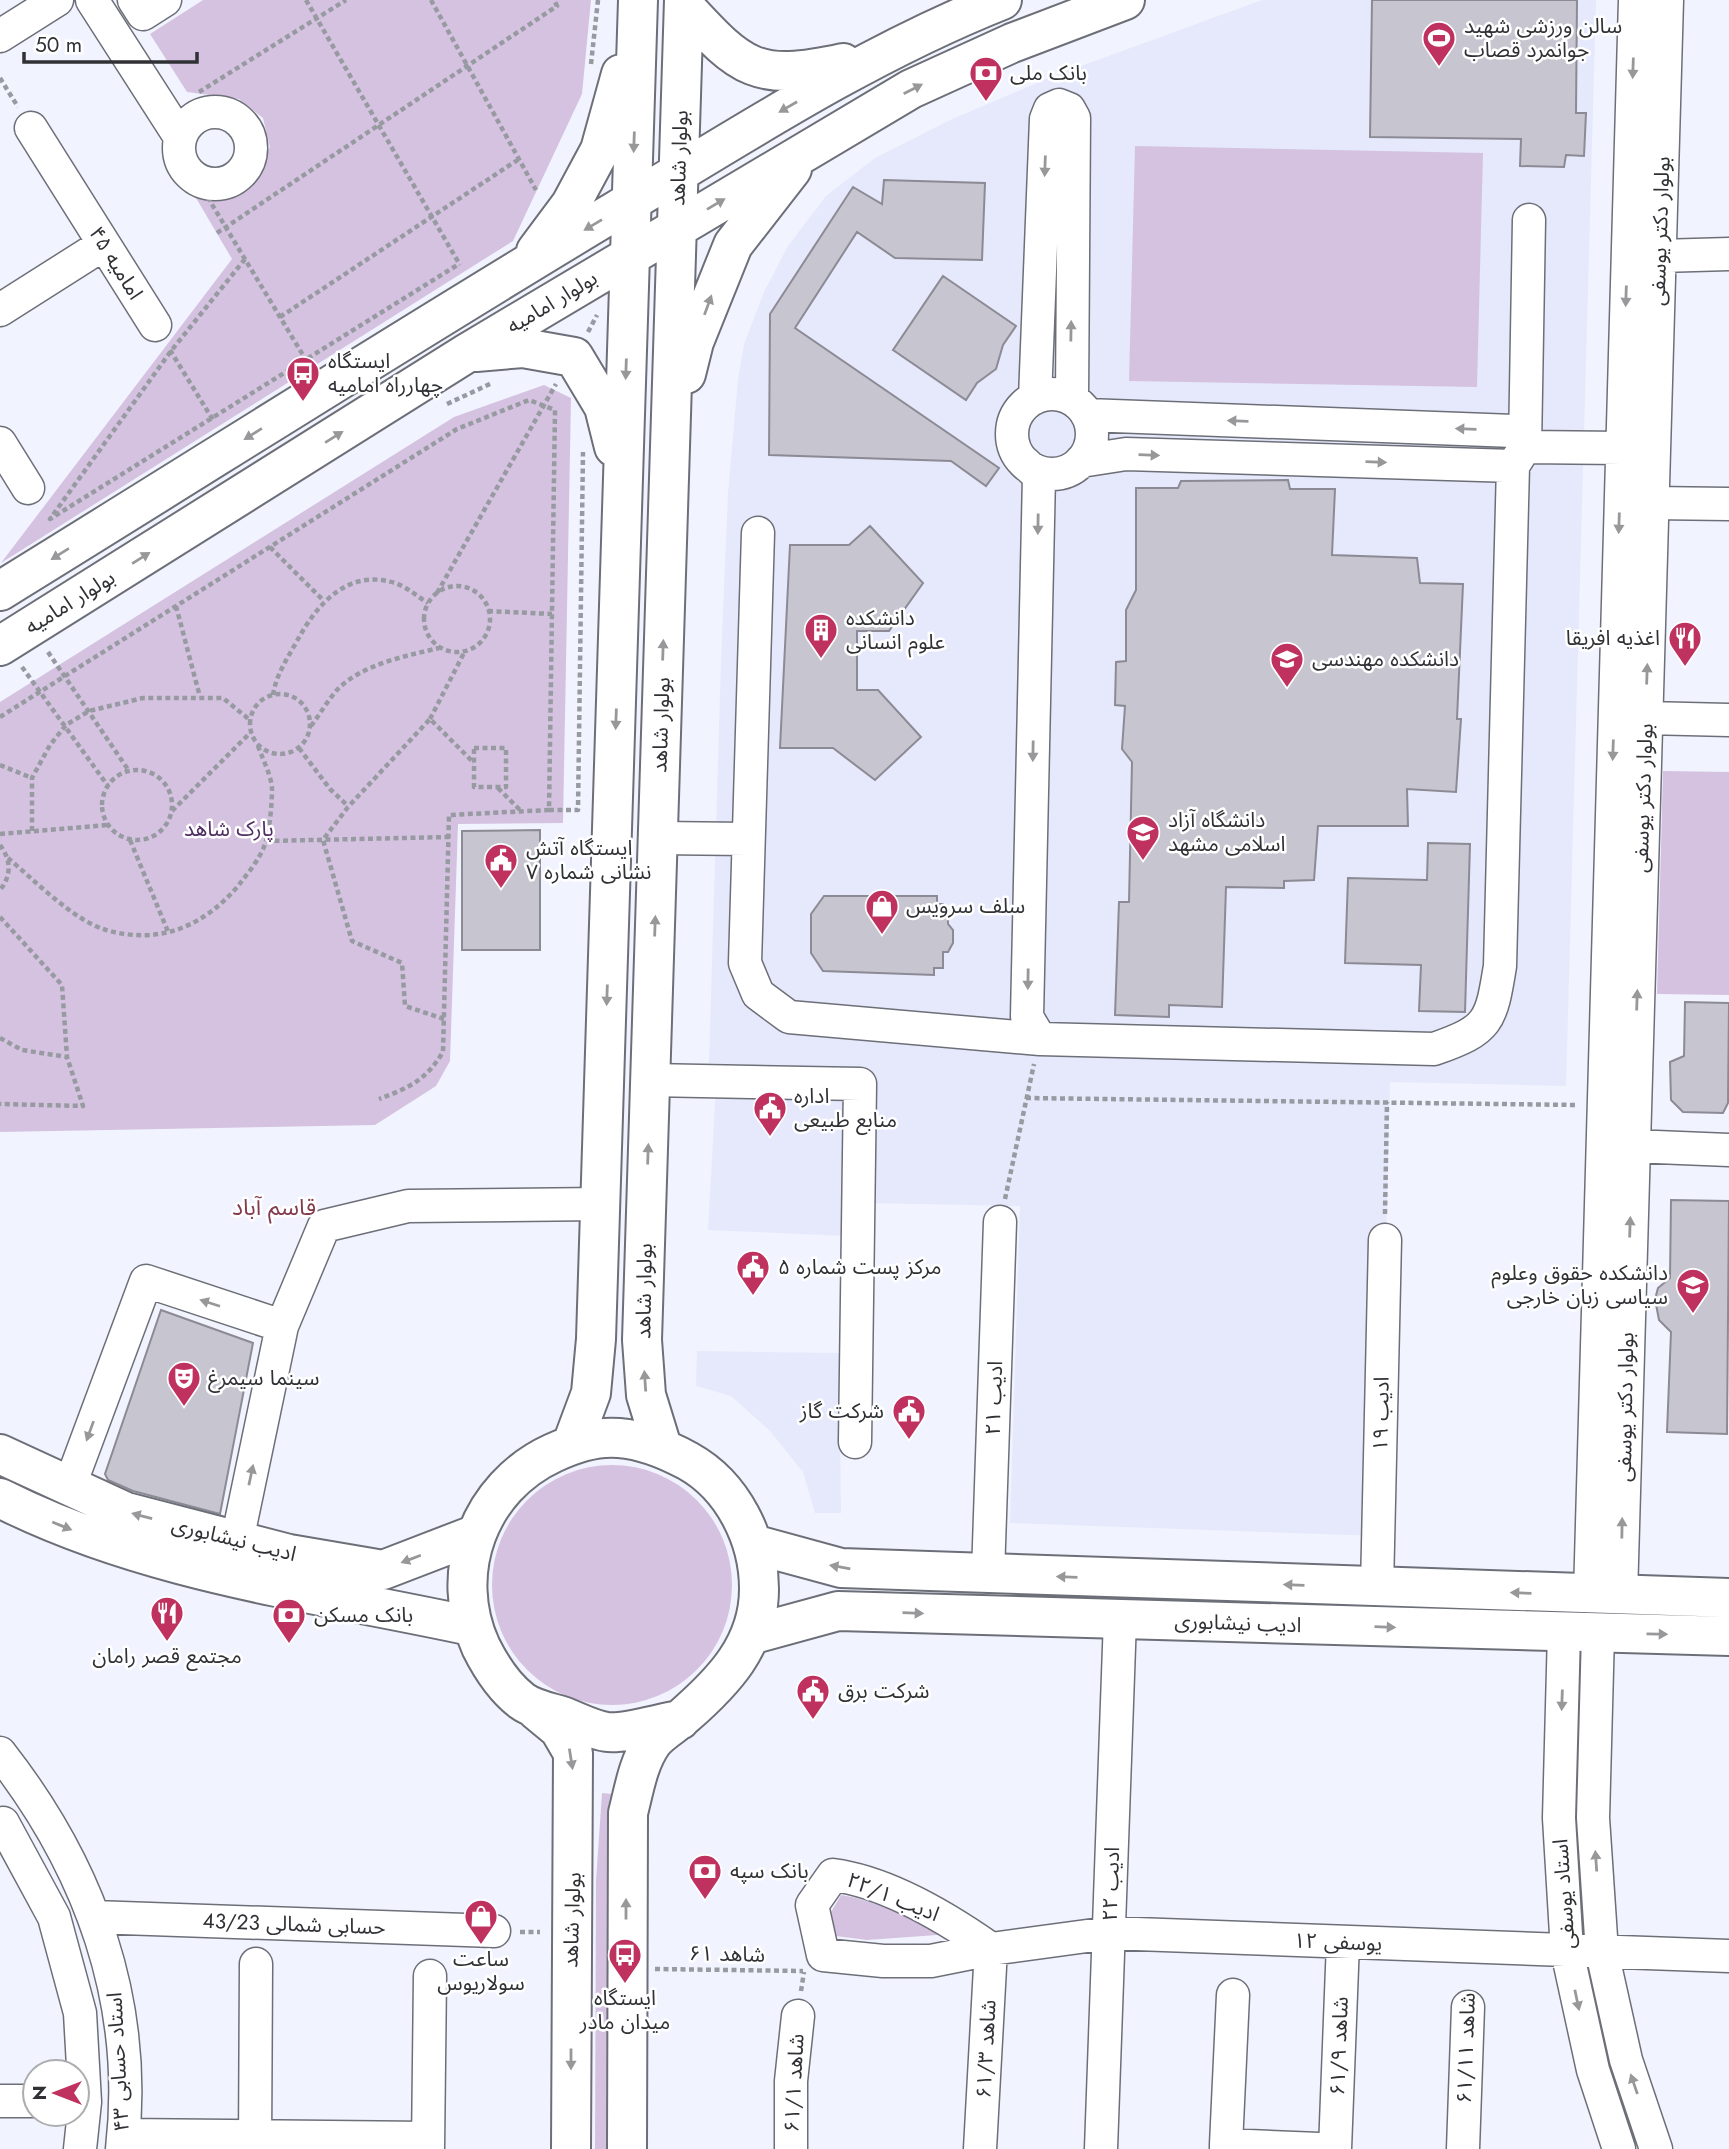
<svg xmlns="http://www.w3.org/2000/svg" width="1729" height="2149" viewBox="0 0 1729 2149" font-family="Jost,'Noto Sans Arabic',sans-serif">
	<style>
		.built { fill: #e5e9fb }
		.green { fill: #d5c2e1 }
		.building { fill: #c7c5cf; stroke: #8c8a94; stroke-width: 2 }
		.lines { fill: none; stroke-linecap: round; stroke-linejoin: round }
		.minor-casing { stroke: #6d6f78; stroke-width: 35 }
		.major-casing { stroke: #6d6f78; stroke-width: 42 }
		.path { stroke: #979aa1; stroke-width: 4.5; stroke-dasharray: 5 3.5; stroke-linecap: butt }
		.minor { stroke: #fff; stroke-width: 32 }
		.major { stroke: #fff; stroke-width: 38 }
		.oneway { fill: #98989a }
		.labels { text-anchor: middle; dominant-baseline: central; stroke-width: 5; stroke-linejoin: round; paint-order: stroke }
		.poi-label { font-size: 21px; fill: #303135; stroke: #fff; text-anchor: start }
		.street-label { font-size: 21px; fill: #303135; stroke: #fff }
		.park-label { font-size: 21px; fill: #4f2e62; stroke: #fff }
		.neighbourhood-label { font-size: 23px; fill: #833b4d; stroke: #fff }
	</style>
	<rect width="100%" height="100%" fill="#f1f4fe"/>
	<path class="built" d="M1262 0H1596L1566 1086 1390 1082 1378 1536 1010 1523 1020 1206 866 1203 867 1070 709 1063 721 661 728 493 738 379 744 344 764 292 788 246 826 196 875 158 950 120 1051 77Z
		M716 1087 850 1094 846 1236 708 1230Z
		M697 1351 839 1353 841 1513H815L803 1472 770 1431 731 1396 696 1386Z"/>
	<path class="green" d="M203 0H591L582 94 513 241 1 563 232 259 189 186C239 194 246 193 270 147L263 118 239 99 187 92 150 34Z
		M1135 146 1483 153 1477 387 1129 381Z
		M544 385 571 398 563 823 458 824 450 1061 436 1086 375 1125 0 1132V702L454 417Z
		M1663 771 1729 772V995L1657 994Z
		M492 1585a120 120 0 1 1 240 0a120 120 0 1 1-240 0Z
		M602 1793 612 1794 610 2149H595L596 1881Z
		M841 1895C875 1900 917 1922 951 1934L867 1940 828 1935 831 1912Z"/>
	<path class="building" d="M1372 0H1577L1576 113H1586L1584 156 1566 155 1564 167 1520 166 1521 139 1370 137Z
		M884 180 985 183 982 260 895 258 857 232 795 328 999 468 986 486 951 461 769 455 770 314 853 187 882 204Z
		M943 276 1016 326 1003 345 996 369 977 383 966 400 893 350Z
		M1288 480 1290 489H1335L1332 555 1417 558 1420 583 1463 584 1457 719H1461L1456 792 1407 789 1408 826H1318L1314 880 1284 881V888L1226 887 1222 1007 1169 1005V1017L1115 1015 1119 902H1129L1132 762 1122 749 1125 706 1115 705 1116 662 1126 661V610L1136 590V488H1178L1181 481Z
		M870 526 923 583 889 631H857V690H878L921 737 875 780 833 748H780L790 545H849Z
		M540 830V950H462V831Z
		M1428 843 1470 844 1465 1012 1419 1011 1421 965 1345 963 1348 878 1427 880Z
		M824 896H937V904H943V918H948V924L953 930V943L948 952H943V968H934V975L823 971 811 953V914Z
		M1685 1002 1729 1003 1728 1103 1723 1113 1683 1112 1671 1100 1670 1062 1684 1056Z
		M1671 1200 1729 1201 1727 1434 1667 1432 1671 1332 1659 1320 1655 1299 1658 1288 1670 1278Z
		M161 1310 253 1343 220 1514 133 1491 108 1480 105 1474Z"/>
	<g class="lines">
		<defs>
			<path id="minor" d="M92 0 180 137
				M134 0 143 14 165 0
				M0 36 57 0
				M179 148a36 36 0 1 1 72 0a36 36 0 1 1-72 0Z
				M31 128 155 325
				M1660 256 1729 254
				M0 310 104 244
				M1012 434a40 40 0 1 1 80 0a40 40 0 1 1-80 0Z
				M1035 398 1046 119 1050 109 1059 105 1069 109 1074 118 1072 399
				M1087 415 1514 431 1525 447
				M0 443 28 488
				M1525 447 1622 448
				M1081 461 1126 454 1513 466
				M1024 462 1039 476 1027 1017 1040 1039
				M1652 503 1729 504
				M758 533 745 963 758 994 789 1017 1040 1039 1434 1049C1489 1030 1491 1022 1500 966L1513 466 1525 447 1529 220
				M1646 718 1729 720
				M658 838 746 839
				M650 1080 860 1084 855 1442
				M1632 1146 1729 1150
				M282 1326 324 1226 408 1206 601 1204
				M70 1485 146 1281 282 1326 237 1541
				M988 1574 1000 1222
				M1377 1588 1385 1240
				M1590 1595 1635 0
				M1621 1596 1667 0
				M1564 1632 1559 1818 1567 1951 1593 2070 1619 2149
				M1598 1633 1593 1818 1602 1952 1626 2060 1656 2149
				M0 1753C90 1868 139 2002 122 2149
				M0 1825 3 1823 54 1917 80 2013 85 2102 80 2149
				M94 1917 494 1931
				M0 2101H35
				M124 2135 428 2138
				M1226 2145 1233 1995
				M255 2149 256 1964
				M428 2149 430 1976
				M791 2149V2081L798 2016
				M980 2149 991 1949C947 1918 887 1882 833 1875L812 1905 823 1955 883 1961H931L991 1949 1109 1933 1729 1956
				M1101 2149 1120 1619
				M1226 2149V2145L1319 2149
				M1335 2149 1343 1942
				M1463 2149 1468 2007"/>
			<path id="major" d="M685 7C742 69 756 82 843 63
				M536 251 571 204 600 150 621 74
				M476 352 523 348 574 357 604 407 614 447
				M686 374 694 342 733 245 792 169
				M0 591C206 464 410 334 617 210 742 135 866 54 1002 0
				M0 646 467 353 911 89 1012 43 1125 0
				M572 1444 591 1393 596 1339 638 0
				M662 1447 646 1395 642 1340 684 0
				M0 1454 126 1512 289 1554 383 1570 474 1535
				M0 1498C146 1572 313 1592 471 1626
				M753 1544 841 1568 1729 1598
				M750 1635 838 1611 1729 1636
				M536 1710 559 1729 573 1753 571 2149
				M627 2149 628 1813C634 1790 638 1763 652 1743 659 1733 674 1725 684 1716 723 1682 759 1645 759 1589 759 1539 733 1486 688 1461 666 1449 644 1440 619 1438 597 1436 572 1444 553 1453 479 1487 447 1573 481 1647 491 1667 505 1688 522 1701 533 1709 549 1712 562 1716 576 1721 592 1730 607 1732 625 1734 660 1723 680 1720"/>
		</defs>
		<use href="#minor" class="minor-casing"/>
		<use href="#major" class="major-casing"/>
		<path class="path" d="M306 0 460 265
			M431 0 536 190
			M591 64 598 0
			M0 78 18 107
			M199 92 346 0
			M192 177 202 188 306 360
			M217 233 557 6 554 0
			M245 259 171 351 50 519 459 264
			M280 317 519 159
			M588 332 597 315
			M170 350 213 420
			M447 404 492 383
			M270 547 324 601
			M424 619a33 33 0 1 1 66 0a33 33 0 1 1-66 0Z
			M437 593 556 384
			M176 606 200 697
			M488 611 552 614
			M48 652 129 771
			M22 667 108 786
			M250 724a30 30 0 1 1 60 0a30 30 0 1 1-60 0Z
			M273 695C276 675 287 659 297 641 317 604 348 568 395 583 407 587 418 597 428 603
			M0 717 457 429 529 400 555 410 549 810 449 815 443 1052C426 1080 409 1088 379 1099
			M430 719 465 651
			M311 726C320 714 328 700 337 690 362 664 406 656 439 648
			M299 748 330 789 348 806
			M474 748H506V787H474Z
			M0 765 32 778
			M102 805a35 35 0 1 1 70 0a35 35 0 1 1-70 0Z
			M498 788 521 811
			M549 810H578L583 452
			M172 811 251 732
			M32 831V778L50 745 66 725 89 711 143 698H223L251 721
			M0 834 108 825
			M130 840 169 934
			M266 841 449 837
			M0 845C11 860 12 875 0 890
			M8 858C34 880 73 920 106 930 159 945 203 927 238 886 248 873 261 858 266 841 270 826 272 804 272 788 271 774 261 756 257 743
			M0 917 62 985 67 1057 83 1106 0 1104
			M444 1019 405 1006 402 963 352 941 323 840 348 807 430 719 474 763
			M0 1038 22 1050 67 1057
			M1026 1098 1577 1105
			M1005 1199 1034 1064
			M1385 1214 1387 1102
			M520 1932H540
			M655 1969 803 1971
			M801 1991 804 1972"/>
		<use href="#minor" class="minor"/>
		<use href="#major" class="major"/>
	</g>
	<defs><path id="oneway-solid" d="M-6-.8H1V-3.2L6.5 0L1 3.2V.8H-6Z" transform="scale(1.75)"/></defs>
	<g class="oneway">
		<use href="#oneway-solid" transform="translate(1633 68) rotate(92)"/>
		<use href="#oneway-solid" transform="translate(913 89) rotate(-27)"/>
		<use href="#oneway-solid" transform="translate(788 107) rotate(150)"/>
		<use href="#oneway-solid" transform="translate(634 142) rotate(92)"/>
		<use href="#oneway-solid" transform="translate(1045 166) rotate(92)"/>
		<use href="#oneway-solid" transform="translate(716 204) rotate(-31)"/>
		<use href="#oneway-solid" transform="translate(593 225) rotate(149)"/>
		<use href="#oneway-solid" transform="translate(1626 296) rotate(92)"/>
		<use href="#oneway-solid" transform="translate(708 305) rotate(-70)"/>
		<use href="#oneway-solid" transform="translate(1071 331) rotate(-89)"/>
		<use href="#oneway-solid" transform="translate(626 369) rotate(92)"/>
		<use href="#oneway-solid" transform="translate(1238 421) rotate(-178)"/>
		<use href="#oneway-solid" transform="translate(1466 429) rotate(-178)"/>
		<use href="#oneway-solid" transform="translate(253 434) rotate(148)"/>
		<use href="#oneway-solid" transform="translate(334 437) rotate(-32)"/>
		<use href="#oneway-solid" transform="translate(1149 455) rotate(2)"/>
		<use href="#oneway-solid" transform="translate(1376 462) rotate(2)"/>
		<use href="#oneway-solid" transform="translate(1619 523) rotate(92)"/>
		<use href="#oneway-solid" transform="translate(1038 524) rotate(91)"/>
		<use href="#oneway-solid" transform="translate(60 554) rotate(148)"/>
		<use href="#oneway-solid" transform="translate(141 558) rotate(-32)"/>
		<use href="#oneway-solid" transform="translate(663 650) rotate(-88)"/>
		<use href="#oneway-solid" transform="translate(1647 674) rotate(-88)"/>
		<use href="#oneway-solid" transform="translate(616 719) rotate(92)"/>
		<use href="#oneway-solid" transform="translate(1613 750) rotate(92)"/>
		<use href="#oneway-solid" transform="translate(1033 751) rotate(91)"/>
		<use href="#oneway-solid" transform="translate(655 926) rotate(-88)"/>
		<use href="#oneway-solid" transform="translate(1028 979) rotate(91)"/>
		<use href="#oneway-solid" transform="translate(607 995) rotate(92)"/>
		<use href="#oneway-solid" transform="translate(1637 1000) rotate(-88)"/>
		<use href="#oneway-solid" transform="translate(648 1154) rotate(-88)"/>
		<use href="#oneway-solid" transform="translate(1630 1227) rotate(-88)"/>
		<use href="#oneway-solid" transform="translate(210 1303) rotate(-162)"/>
		<use href="#oneway-solid" transform="translate(645 1381) rotate(-94)"/>
		<use href="#oneway-solid" transform="translate(90 1431) rotate(110)"/>
		<use href="#oneway-solid" transform="translate(251 1475) rotate(-78)"/>
		<use href="#oneway-solid" transform="translate(142 1516) rotate(-165)"/>
		<use href="#oneway-solid" transform="translate(62 1526) rotate(22)"/>
		<use href="#oneway-solid" transform="translate(1622 1528) rotate(-89)"/>
		<use href="#oneway-solid" transform="translate(411 1559) rotate(159)"/>
		<use href="#oneway-solid" transform="translate(840 1567) rotate(-170)"/>
		<use href="#oneway-solid" transform="translate(1067 1577) rotate(-178)"/>
		<use href="#oneway-solid" transform="translate(1294 1585) rotate(-178)"/>
		<use href="#oneway-solid" transform="translate(1521 1593) rotate(-178)"/>
		<use href="#oneway-solid" transform="translate(913 1613) rotate(2)"/>
		<use href="#oneway-solid" transform="translate(1385 1627) rotate(2)"/>
		<use href="#oneway-solid" transform="translate(1657 1634) rotate(1)"/>
		<use href="#oneway-solid" transform="translate(1562 1700) rotate(92)"/>
		<use href="#oneway-solid" transform="translate(571 1759) rotate(81)"/>
		<use href="#oneway-solid" transform="translate(1596 1861) rotate(-94)"/>
		<use href="#oneway-solid" transform="translate(626 1909) rotate(-90)"/>
		<use href="#oneway-solid" transform="translate(1577 2000) rotate(78)"/>
		<use href="#oneway-solid" transform="translate(571 2059) rotate(90)"/>
		<use href="#oneway-solid" transform="translate(1634 2084) rotate(-109)"/>
	</g>
	<defs>
		<symbol id="stadium-pin" viewBox="-11 -11 22 30"><path d="M0 17L-7.5 6A9.5 9.5 0 1 1 7.5 6Z" fill="#bf315f" stroke="#fff"/><path d="M0-5a6.5 5 0 1 0 0 10a6.5 5 0 1 0 0-10ZM-3.5-1.8h7v3.6h-7Z" fill="#fff"/></symbol>
		<symbol id="bank-pin" viewBox="-11 -11 22 30"><path d="M0 17L-7.5 6A9.5 9.5 0 1 1 7.5 6Z" fill="#bf315f" stroke="#fff"/><path d="M-6-4H6V4H-6ZM0-2.3a2.3 2.3 0 1 0 0 4.6a2.3 2.3 0 1 0 0-4.6Z" fill="#fff"/></symbol>
		<symbol id="bus-pin" viewBox="-11 -11 22 30"><path d="M0 17L-7.5 6A9.5 9.5 0 1 1 7.5 6Z" fill="#bf315f" stroke="#fff"/><path d="M-5-6H5V4H4V6H2V4H-2V6H-4V4H-5ZM-3.5-4V0h7V-4ZM-3.5 1.2v1.5H-2V1.2ZM2 1.2v1.5H3.5V1.2Z" fill="#fff"/></symbol>
		<symbol id="building-pin" viewBox="-11 -11 22 30"><path d="M0 17L-7.5 6A9.5 9.5 0 1 1 7.5 6Z" fill="#bf315f" stroke="#fff"/><path d="M-4-6H4V6H1V3H-1V6H-4ZM-2.5-4.3h1.7v1.8h-1.7ZM.8-4.3h1.7v1.8H.8ZM-2.5-1h1.7V.8h-1.7ZM.8-1h1.7V.8H.8Z" fill="#fff"/></symbol>
		<symbol id="restaurant-pin" viewBox="-11 -11 22 30"><path d="M0 17L-7.5 6A9.5 9.5 0 1 1 7.5 6Z" fill="#bf315f" stroke="#fff"/><path d="M-5-6h1v4h1v-4h1v4h1v-4h1v5L-1.5 .5V6h-2V.5L-5-1ZM5-6V6H3V1.5H1.5Q1.5-4 5-6Z" fill="#fff"/></symbol>
		<symbol id="university-pin" viewBox="-11 -11 22 30"><path d="M0 17L-7.5 6A9.5 9.5 0 1 1 7.5 6Z" fill="#bf315f" stroke="#fff"/><path d="M0-5L7-2L0 1L-7-2ZM-4 1L0 2.5L4 1V4Q0 6-4 4Z" fill="#fff"/></symbol>
		<symbol id="civic-pin" viewBox="-11 -11 22 30"><path d="M0 17L-7.5 6A9.5 9.5 0 1 1 7.5 6Z" fill="#bf315f" stroke="#fff"/><path d="M-.6-6.5H3V-4.5H.6V-3L4-1V1h2V6H-6V1h2V-1L-.6-3ZM-1.2 2.5V6h2.4V2.5Z" fill="#fff"/></symbol>
		<symbol id="shop-pin" viewBox="-11 -11 22 30"><path d="M0 17L-7.5 6A9.5 9.5 0 1 1 7.5 6Z" fill="#bf315f" stroke="#fff"/><path d="M-5-2.5h2.3a2.7 3.5 0 0 1 5.4 0H5L5.5 6h-11ZM-1.5-2.5h3a1.5 2.3 0 0 0-3 0Z" fill="#fff"/></symbol>
		<symbol id="theatre-pin" viewBox="-11 -11 22 30"><path d="M0 17L-7.5 6A9.5 9.5 0 1 1 7.5 6Z" fill="#bf315f" stroke="#fff"/><path d="M-5-5.5Q0-4 5-5.5V0Q5 5 0 6Q-5 5-5 0ZM-3.3-2.5H-1v1.5H-3.3ZM1-2.5H3.3v1.5H1ZM-2.8 1Q0 5.5 2.8 1Z" fill="#fff"/></symbol>
	</defs>
	<g fill-rule="evenodd">
		<use href="#stadium-pin" x="1420" y="19" width="38" height="52"/>
		<use href="#bank-pin" x="967" y="54" width="38" height="52"/>
		<use href="#bus-pin" x="284" y="354" width="38" height="52"/>
		<use href="#building-pin" x="802" y="611" width="38" height="52"/>
		<use href="#restaurant-pin" x="1666" y="619" width="38" height="52"/>
		<use href="#university-pin" x="1268" y="640" width="38" height="52"/>
		<use href="#university-pin" x="1124" y="813" width="38" height="52"/>
		<use href="#civic-pin" x="482" y="841" width="38" height="52"/>
		<use href="#shop-pin" x="863" y="887" width="38" height="52"/>
		<use href="#civic-pin" x="751" y="1089" width="38" height="52"/>
		<use href="#civic-pin" x="734" y="1248" width="38" height="52"/>
		<use href="#university-pin" x="1674" y="1266" width="38" height="52"/>
		<use href="#theatre-pin" x="165" y="1359" width="38" height="52"/>
		<use href="#civic-pin" x="890" y="1392" width="38" height="52"/>
		<use href="#restaurant-pin" x="148" y="1594" width="38" height="52"/>
		<use href="#bank-pin" x="270" y="1596" width="38" height="52"/>
		<use href="#civic-pin" x="794" y="1672" width="38" height="52"/>
		<use href="#bank-pin" x="686" y="1852" width="38" height="52"/>
		<use href="#shop-pin" x="462" y="1897" width="38" height="52"/>
		<use href="#bus-pin" x="606" y="1936" width="38" height="52"/>
	</g>
	<g class="labels">
		<g class="poi-label">
			<text x="1464" y="26">سالن ورزشی شهید<tspan x="1464" dy="24">جوانمرد قصاب</tspan></text>
			<text x="1010" y="73">بانک ملی</text>
			<text x="328" y="361">ایستگاه<tspan x="328" dy="24">چهارراه امامیه</tspan></text>
			<text x="846" y="618">دانشکده<tspan x="846" dy="24">علوم انسانی</tspan></text>
			<text x="1660" y="638" text-anchor="end">اغذیه افریقا</text>
			<text x="1312" y="659">دانشکده مهندسی</text>
			<text x="1168" y="820">دانشگاه آزاد<tspan x="1168" dy="24">اسلامی مشهد</tspan></text>
			<text x="526" y="848">ایستگاه آتش<tspan x="526" dy="24">نشانی شماره ۷</tspan></text>
			<text x="906" y="906">سلف سرویس</text>
			<text x="794" y="1096">اداره<tspan x="794" dy="24">منابع طبیعی</tspan></text>
			<text x="778" y="1267">مرکز پست شماره ۵</text>
			<text x="1668" y="1273" text-anchor="end">دانشکده حقوق وعلوم<tspan x="1668" dy="24">سیاسی زبان خارجی</tspan></text>
			<text x="208" y="1378">سینما سیمرغ</text>
			<text x="884" y="1411" text-anchor="end">شرکت گاز</text>
			<text x="314" y="1615">بانک مسکن</text>
			<text x="167" y="1656" text-anchor="middle">مجتمع قصر رامان</text>
			<text x="838" y="1691">شرکت برق</text>
			<text x="730" y="1871">بانک سپه</text>
			<text x="481" y="1959" text-anchor="middle">ساعت<tspan x="481" dy="24">سولاریوس</tspan></text>
			<text x="625" y="1998" text-anchor="middle">ایستگاه<tspan x="625" dy="24">میدان مادر</tspan></text>
		</g>
		<g class="street-label">
			<text transform="translate(679 158) rotate(-88)">بولوار شاهد</text>
			<text transform="translate(1660 231) rotate(-88)">بولوار دکتر یوسفی</text>
			<text transform="translate(116 263) rotate(58)">امامیه ۴۵</text>
			<text transform="translate(552 302) rotate(-31)">بولوار امامیه</text>
			<text transform="translate(70 602) rotate(-32)">بولوار امامیه</text>
			<text transform="translate(661 725) rotate(-88)">بولوار شاهد</text>
			<text transform="translate(1643 798) rotate(-88)">بولوار دکتر یوسفی</text>
			<text transform="translate(644 1291) rotate(-89)">بولوار شاهد</text>
			<text transform="translate(994 1398) rotate(-88)">ادیب ۲۱</text>
			<text transform="translate(1625 1407) rotate(-89)">بولوار دکتر یوسفی</text>
			<text transform="translate(1381 1414) rotate(-89)">ادیب ۱۹</text>
			<text transform="translate(234 1539) rotate(14)">ادیب نیشابوری</text>
			<text transform="translate(1238 1623) rotate(2)">ادیب نیشابوری</text>
			<text transform="translate(1111 1884) rotate(-88)">ادیب ۲۲</text>
			<text transform="translate(1564 1894) rotate(-94)">استاد یوسفی</text>
			<text transform="translate(893 1897) rotate(22)">ادیب ۲۲/۱</text>
			<text transform="translate(572 1920) rotate(-88)">بولوار شاهد</text>
			<text transform="translate(294 1924) rotate(2)">حسابی شمالی 43/23</text>
			<text transform="translate(1338 1942) rotate(2)">یوسفی ۱۲</text>
			<text transform="translate(727 1954) rotate(1)">شاهد ۶۱</text>
			<text transform="translate(1339 2046) rotate(-88)">شاهد ۶۱/۹</text>
			<text transform="translate(1466 2048) rotate(-88)">شاهد ۶۱/۱۱</text>
			<text transform="translate(986 2049) rotate(-87)">شاهد ۶۱/۳</text>
			<text transform="translate(118 2062) rotate(-93)">استاد حسابی ۴۳</text>
			<text transform="translate(794 2083) rotate(-87)">شاهد ۶۱/۱</text>
		</g>
		<g class="park-label">
			<text x="229" y="829">پارک شاهد</text>
		</g>
		<g class="neighbourhood-label">
			<text x="274" y="1207">قاسم آباد</text>
		</g>
	</g>
	<g transform="translate(56 2093) rotate(270)"><circle r="33" fill="#ffffff" stroke="#acadae" stroke-width="2"/>
	<path d="M0-5L12 26L0 18L-12 26Z" fill="#bf315f"/>
	<text y="-10" font-size="19" font-weight="bold" text-anchor="middle" fill="#303135">N</text>
	</g>
	<path d="M24 52v10h173v-10" fill="none" stroke="#303135" stroke-width="3.5"/>
	<text x="35" y="52" font-size="21" fill="#303135" stroke="#ffffff" stroke-width="5" paint-order="stroke">50 m</text>
</svg>
